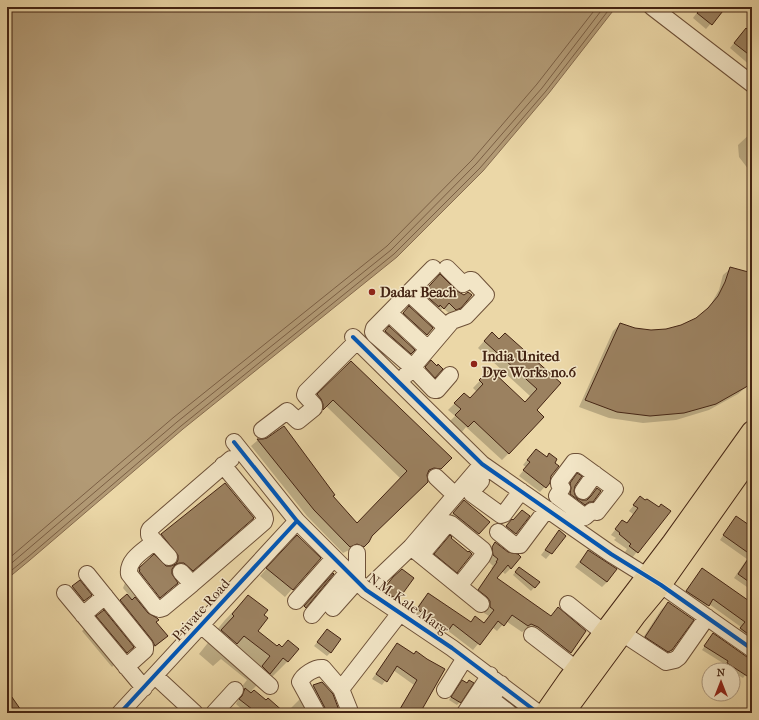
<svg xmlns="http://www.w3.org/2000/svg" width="759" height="720" viewBox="0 0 759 720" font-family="'IM FELL French Canon',serif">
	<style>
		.water { fill: #b29a75; stroke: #866b4e }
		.shadow { fill: #0003; fill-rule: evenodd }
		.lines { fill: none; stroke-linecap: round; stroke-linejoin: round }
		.shore { stroke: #7b5f44; stroke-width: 1 }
		.building { fill: #9b8160; stroke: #442413 }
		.minor-casing { stroke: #6e5138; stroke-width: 18 }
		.major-casing { stroke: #442413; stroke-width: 22 }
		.minor { stroke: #f2e5c6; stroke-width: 16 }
		.major { stroke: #ebd7a7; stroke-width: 20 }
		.cycleway-casing { stroke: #f2e5c6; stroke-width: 6 }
		.cycleway { stroke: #0057b8; stroke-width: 4 }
		.poi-dot { fill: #8f2418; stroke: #f2e5c6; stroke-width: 1.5 }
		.labels { text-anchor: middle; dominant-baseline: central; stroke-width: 3; stroke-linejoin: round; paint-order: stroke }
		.poi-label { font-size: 14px; font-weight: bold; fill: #442413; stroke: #f2e5c6; text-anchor: start }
		.street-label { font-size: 14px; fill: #442413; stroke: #f2e5c6 }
	</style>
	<rect width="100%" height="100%" fill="#ebd7a7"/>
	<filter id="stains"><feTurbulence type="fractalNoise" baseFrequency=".005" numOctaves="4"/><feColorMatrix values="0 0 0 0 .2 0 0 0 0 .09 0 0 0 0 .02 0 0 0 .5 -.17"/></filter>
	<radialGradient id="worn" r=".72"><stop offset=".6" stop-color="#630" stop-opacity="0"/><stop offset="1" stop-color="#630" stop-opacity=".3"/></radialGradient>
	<path class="water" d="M7 7H616L549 93 483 171 397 257 183 429 30 560 7 579Z"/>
	<path class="shadow" d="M699 7H725L706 29 693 18 699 10 697 9Z
		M741 34H752V67L730 48Z
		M752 132V174L739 157 738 145Z
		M730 269 752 275V382L738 394 709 410 676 420 643 423 609 418 579 407 613 331 620 324 635 329 651 332 666 330 682 326 696 319 705 312 711 304 719 290 723 275Z
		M435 281 464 296H471L454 313 450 314 443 308 438 313 419 299Z
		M409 307 432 328 422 340 398 318Z
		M389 327 411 353 406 358 380 336Z
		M485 340H499L560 384 535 410 509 453 502 460 466 427 461 433 449 422 455 416 448 410 464 394 470 400 477 392 473 388 490 370 524 403 530 396 478 348Z
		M351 362 450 458 433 476 426 474 371 535 369 542 358 553 349 550 343 553 307 516 251 446 258 440 332 496 357 524 401 479 326 406 317 415 311 402Z
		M428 365 434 377 431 380 423 371Z
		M531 455 546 458 549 455 550 476 549 482 540 492 519 476 526 467 523 465Z
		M572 480 573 495 577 499 582 501 587 500 597 489 592 501 587 506 583 507 565 499V489Z
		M640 498 658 508 669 511 632 558 625 552 627 549 614 540 616 538 611 535 618 526 626 524 633 514 629 511Z
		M459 506 488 522 473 539 448 519Z
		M528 516 512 537 503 530 512 520Z
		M253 518 236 534 176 587 174 585 145 612 167 636 150 651 115 605 128 594 123 588 125 583 151 558 145 551 162 535ZM144 579 148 581 160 597 159 598Z
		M732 522 752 528V582L747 587 734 578 747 559 720 540Z
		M559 532 565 536 546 559 541 555Z
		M445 542 457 572 452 577 430 560Z
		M290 543 320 558 285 597 260 576Z
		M496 544 511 568 505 574 502 571 495 578 551 617 570 652 564 658 532 633 525 630 522 632 506 621 497 631 492 627 473 650 447 630 442 636 412 615 422 600 428 594 470 623 483 624 489 616 484 613V607L473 596 492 569 491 568 493 566 488 561 490 549Z
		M588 551 607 582 602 587 575 567Z
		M702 569 752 604V645L736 633 741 627 709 604 703 610 682 596Z
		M516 571 539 582 531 591 513 575Z
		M80 581 85 600 79 606 67 592Z
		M388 583 397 599 392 604 379 596Z
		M248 596 263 615 256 631 277 648 298 649 287 662 264 685 260 682 252 690 283 713H246L236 704 241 694 239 690 247 680 221 659 213 666 199 654 211 639 210 638 225 620Z
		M668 603 670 651 663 658 639 644 661 610Z
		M97 617 132 647 112 667 82 631Z
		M327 630 331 652 327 656 314 646Z
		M713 634 746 658 752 659V667L743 678 733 672V670H730L725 666 726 665 702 650Z
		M397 644 414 655 427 660 418 713H397L414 685 393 670 382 685 372 679Z
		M469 681 460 702 457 705 449 700 459 685 466 684Z
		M322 683 339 713H291L289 710 313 686Z"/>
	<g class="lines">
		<path class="shore" d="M7 560 174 417 387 246 472 160 537 84 597 7
			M7 567 177 422 391 250 476 164 542 88 604 7
			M7 574 28 557 181 426 394 254 480 168 546 91 611 7"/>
	</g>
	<path class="building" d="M702 7H726L712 25 697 13Z
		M746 28 752 33V57L734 43Z
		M730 267 752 273V382L746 387 716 404 684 413 650 416 617 412 585 400 620 323 635 328 651 330 666 329 681 325 696 318 708 308 718 296 725 282Z
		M440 274 457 291 464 295 468 292 472 295 461 308 456 310 449 303 444 309 440 305 439 307 423 293Z
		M409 306 433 328 427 335 403 313Z
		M389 326 415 350 411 354 385 331Z
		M492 332 499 339 505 333 561 383 537 410 544 417 509 454 474 421 468 427 455 415 461 409 454 403 464 393 470 398 483 384 479 380 490 369 525 402 537 389 484 341Z
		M431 360 437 366 438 364 443 369 435 378 425 367Z
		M351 361 452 458 441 469 434 468 429 470 427 475 428 482 372 536 369 542 364 547 357 544 350 547 347 544 314 510 257 439H263L267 438 284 426 335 495 333 496 357 523 407 471 333 400 323 410V404L321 399 317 394Z
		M536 449 547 457 549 453 557 459 555 463 559 466 551 476 550 483 546 488 523 470 530 462 527 460Z
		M577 473 582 476 575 486 574 491 575 495 577 498 582 500H587L591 496 597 488 601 491 593 502H589L585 505 570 494 571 488 570 483Z
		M225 483 254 518 193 571 184 563H179L175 565 172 569V574L178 583 160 598 139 571 140 570 139 568 154 554 166 566H171L176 564 178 560V555L161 534Z
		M640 496 645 500 647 499 659 507 661 504 671 511 638 553 629 546 631 544 619 534 620 533 615 529 622 520 627 523 638 508 633 505Z
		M464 500 490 522 479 534 453 513Z
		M522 510 530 516 516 534 506 526 512 519 513 520Z
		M736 516 752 527V546L747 552 723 535Z
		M559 530 566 536 552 554 545 550Z
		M297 535 321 558 293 590 266 568Z
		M450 535 452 537 451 538 468 552 469 551 472 554 457 573 434 554Z
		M495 542 508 552 518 554 521 557 511 569 508 565 497 578 551 616 558 607 586 631 571 653 538 627 531 624 528 626 512 615 504 626 498 621 480 645 453 624 448 631 417 609 428 593 471 622 475 616 484 623 494 610 490 607V601L487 597 478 590 497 562H496L498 559 493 555 492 547Z
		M588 550 617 569 607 582 580 562Z
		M752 553V584L738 574Z
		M519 567 540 582 535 588 515 572Z
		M702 568 752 603V637L740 628 745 622 713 599 709 606 686 591Z
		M402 569 414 578 398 600 383 590 393 577Z
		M333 573 334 574 306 608 304 606Z
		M80 580 92 595 84 601 72 586Z
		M127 594 132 600 135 597 148 613 157 618 159 620 156 622 168 636 155 646 152 640 120 600Z
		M248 595 268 610 264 615 268 618 258 631 277 646 279 644 282 647 288 640 299 649 288 662 283 658 270 674 262 666 270 656 244 636 237 644 221 630 234 616 232 614Z
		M668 602 694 620 672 650 668 652 645 637Z
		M104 610 134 647 127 653 96 616Z
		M327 629 341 639 331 653 317 642Z
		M713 633 747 657 752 658V668L747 676 727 663 728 661 704 646Z
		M397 643 414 654 416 651 427 659 445 669 420 713H406L400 709 417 680 397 666 387 682 376 674Z
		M462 680 467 683 469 680 474 683 461 703 451 697Z
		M322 682 333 694 340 713H326L325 708 313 685Z
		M245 688 251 693 254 690 266 700 268 698 285 713H257L239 699 242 696Z
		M7 690 23 713H7Z"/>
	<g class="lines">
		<defs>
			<path id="minor" d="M652 7 752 84
				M433 268 374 328 373 332 375 335 412 367 434 390H437L450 375
				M409 293 446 327
				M389 313 428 349
				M353 337 482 464 611 554 661 585 752 649
				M406 375 452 321 466 316 486 295 472 280H470L463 284 447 268
				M262 430 287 411 298 421 314 408V405L305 395 306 392 357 341
				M234 442 297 521 366 590 452 648 538 713
				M574 462H578L615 489 597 512 592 511 585 517 557 496 562 488 559 484V482Z
				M436 477 455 495
				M481 481 472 491V494L501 515 504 514 521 491
				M583 491 595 474
				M498 532 514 545H520L547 509
				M155 541C145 550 127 559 129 574L155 607 160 609 163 608 192 584
				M412 548 481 604
				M421 555 448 523 451 524 483 550 484 553 482 557 459 586
				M169 557 149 535V531L150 529 231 459
				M181 572 192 584 264 522 265 519 264 515 223 465
				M87 574 145 646V650L126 667
				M366 590 411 547 482 464
				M65 593 144 688
				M296 601 334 558
				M568 604 604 633
				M333 608 357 581V553
				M83 615 105 596
				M312 615 348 572
				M202 626 270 686
				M622 633 666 662 675 660 679 657 707 617
				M532 635 576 669
				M155 676 195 713
				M445 690 465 658
				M491 699 509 713
				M120 713 297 521
				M214 713 235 690
				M317 713 300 682C303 675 315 667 323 668L341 689
				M350 713 349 709 341 689 400 613
				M465 713 490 675
				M481 713 501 684"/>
			<path id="major" d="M545 713 568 680 672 543 752 431
				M564 713 636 615 661 585 752 456"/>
		</defs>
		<use href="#minor" class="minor-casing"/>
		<use href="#major" class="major-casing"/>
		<use href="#minor" class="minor"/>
		<use href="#major" class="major"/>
		<defs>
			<path id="cycleway" d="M353 337 482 464 611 554 661 585 752 649
				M234 442 297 521 366 590 452 648 538 713
				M120 713 297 521"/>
		</defs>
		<use href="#cycleway" class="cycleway-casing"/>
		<use href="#cycleway" class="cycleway"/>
	</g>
	<g class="poi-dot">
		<circle cx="372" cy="292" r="4"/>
		<circle cx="474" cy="364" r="4"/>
	</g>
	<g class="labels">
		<g class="poi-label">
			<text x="380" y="292">Dadar Beach</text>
			<text x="482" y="356">India United<tspan x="482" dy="16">Dye Works no.6</tspan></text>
		</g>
		<g class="street-label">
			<text transform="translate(408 604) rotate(35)">N.M. Kale Marg</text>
			<text transform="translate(201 610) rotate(-48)">Private Road</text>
		</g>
	</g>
	<rect width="759" height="720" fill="none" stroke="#ebd7a7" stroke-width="24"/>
	<rect x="8" y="8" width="743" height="704" fill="none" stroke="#442413" stroke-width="2"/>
	<rect x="12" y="12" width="735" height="696" fill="none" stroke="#442413"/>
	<g transform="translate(721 682)"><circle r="19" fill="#f2e5c6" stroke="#ac987e"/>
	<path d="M0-3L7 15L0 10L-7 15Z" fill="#8f2418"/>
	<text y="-6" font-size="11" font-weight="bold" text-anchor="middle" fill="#442413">N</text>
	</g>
	<rect width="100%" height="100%" filter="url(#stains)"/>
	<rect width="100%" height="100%" fill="url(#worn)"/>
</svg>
